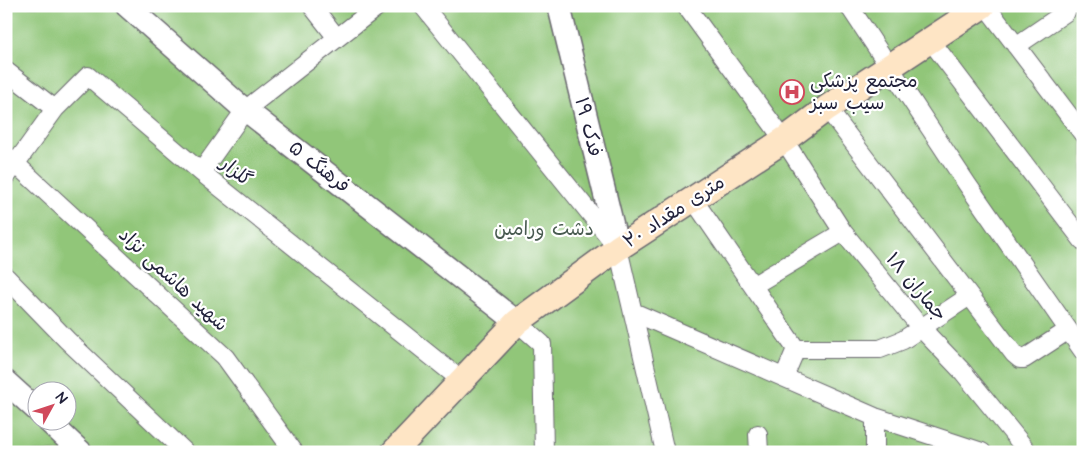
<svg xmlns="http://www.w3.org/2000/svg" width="1089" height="458" viewBox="0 0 1089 458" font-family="'Architects Daughter','Playpen Sans Arabic',sans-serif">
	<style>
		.green { fill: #91c679; stroke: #5a745a; fill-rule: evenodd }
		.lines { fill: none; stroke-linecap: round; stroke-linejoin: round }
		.minor-casing { stroke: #6a686f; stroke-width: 20 }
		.tertiary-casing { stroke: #6a686f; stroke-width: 25 }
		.secondary-casing { stroke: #6a686f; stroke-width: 28 }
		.minor { stroke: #fff; stroke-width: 18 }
		.tertiary { stroke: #fff; stroke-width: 22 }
		.secondary { stroke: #fee5c5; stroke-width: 25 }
		.labels { text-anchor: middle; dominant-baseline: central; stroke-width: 4.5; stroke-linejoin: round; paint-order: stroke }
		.poi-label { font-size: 19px; fill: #22223b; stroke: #fff; text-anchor: start }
		.street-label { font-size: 19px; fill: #22223b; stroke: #fff }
		.park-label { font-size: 19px; fill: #495b51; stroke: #fff }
	</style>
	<rect width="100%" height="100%" fill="#fff"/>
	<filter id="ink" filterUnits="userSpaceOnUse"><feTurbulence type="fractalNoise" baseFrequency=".02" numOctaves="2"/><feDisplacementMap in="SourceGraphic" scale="10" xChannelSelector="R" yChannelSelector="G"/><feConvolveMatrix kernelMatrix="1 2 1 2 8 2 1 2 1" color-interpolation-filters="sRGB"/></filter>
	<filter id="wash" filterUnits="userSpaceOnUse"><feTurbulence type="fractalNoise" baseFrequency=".0096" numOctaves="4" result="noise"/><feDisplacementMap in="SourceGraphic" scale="20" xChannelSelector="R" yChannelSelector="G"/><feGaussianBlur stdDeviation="1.12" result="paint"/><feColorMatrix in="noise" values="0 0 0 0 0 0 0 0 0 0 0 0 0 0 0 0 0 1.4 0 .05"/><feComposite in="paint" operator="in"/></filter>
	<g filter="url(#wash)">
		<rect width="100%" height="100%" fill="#f1e9d0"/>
		<path class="green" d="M6 6H1083V452H6ZM38 390H68V420H38Z"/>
	</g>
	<g filter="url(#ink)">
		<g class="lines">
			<defs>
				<path id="minor" d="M312 6 337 38
					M423 6 618 248 665 452
					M686 6 784 140 843 232 921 328 963 372 1028 452
					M849 6 967 184 1083 351
					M986 6 1083 134
					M931 41 1083 241
					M1016 46 1066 12
					M6 71 55 109
					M827 108 1014 354 1020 359H1024L1067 331
					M6 155 225 357 294 452
					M201 172 245 110 378 6
					M6 177 55 109 88 76 201 172 461 380
					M693 199 796 349 784 377
					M6 277 67 340 185 452
					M754 285 843 232
					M633 312 875 417 982 452
					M517 322 542 344 544 452
					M796 349H880L903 340 968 297
					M875 417V452
					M758 434 759 452"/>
				<path id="tertiary" d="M127 6 238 104 517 322
					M559 6 618 248
					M6 382 38 411
					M47 420 81 452"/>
				<path id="secondary" d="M394 452 517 322 618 248 784 140 827 108 982 6"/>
			</defs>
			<use href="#minor" class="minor-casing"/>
			<use href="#tertiary" class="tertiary-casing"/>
			<use href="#secondary" class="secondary-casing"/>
			<use href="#minor" class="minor"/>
			<use href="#tertiary" class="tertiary"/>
			<use href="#secondary" class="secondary"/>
		</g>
	</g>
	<defs>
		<symbol id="hospital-ring" viewBox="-11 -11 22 22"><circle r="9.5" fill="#fff" stroke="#d1495b" stroke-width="1.5"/><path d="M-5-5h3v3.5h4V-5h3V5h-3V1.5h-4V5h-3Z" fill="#d1495b"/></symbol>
	</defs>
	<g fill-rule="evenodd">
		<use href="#hospital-ring" x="778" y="78" width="28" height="28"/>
	</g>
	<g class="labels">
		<g class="poi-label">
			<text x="810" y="81">مجتمع پزشکی<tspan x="810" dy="22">سیب سبز</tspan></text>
		</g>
		<g class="street-label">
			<text transform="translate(588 127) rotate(76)">فدک ۱۹</text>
			<text transform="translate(319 167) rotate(38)">فرهنگ ۵</text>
			<text transform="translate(236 172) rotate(39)">گلزار</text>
			<text transform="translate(674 212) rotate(-33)">۲۰ متری مقداد</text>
			<text transform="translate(173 280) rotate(43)">شهید هاشمی نژاد</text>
			<text transform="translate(916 287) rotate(50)">جماران ۱۸</text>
		</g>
		<g class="park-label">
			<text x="544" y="229">دشت ورامین</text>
		</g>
	</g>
	<rect width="1089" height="458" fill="none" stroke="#fff" stroke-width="25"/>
	<g transform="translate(52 406) rotate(50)"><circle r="24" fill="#ffffff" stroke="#a7a7b1"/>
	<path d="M0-4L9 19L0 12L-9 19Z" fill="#d1495b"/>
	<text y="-8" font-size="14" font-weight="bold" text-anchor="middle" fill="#22223b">N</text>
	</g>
</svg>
